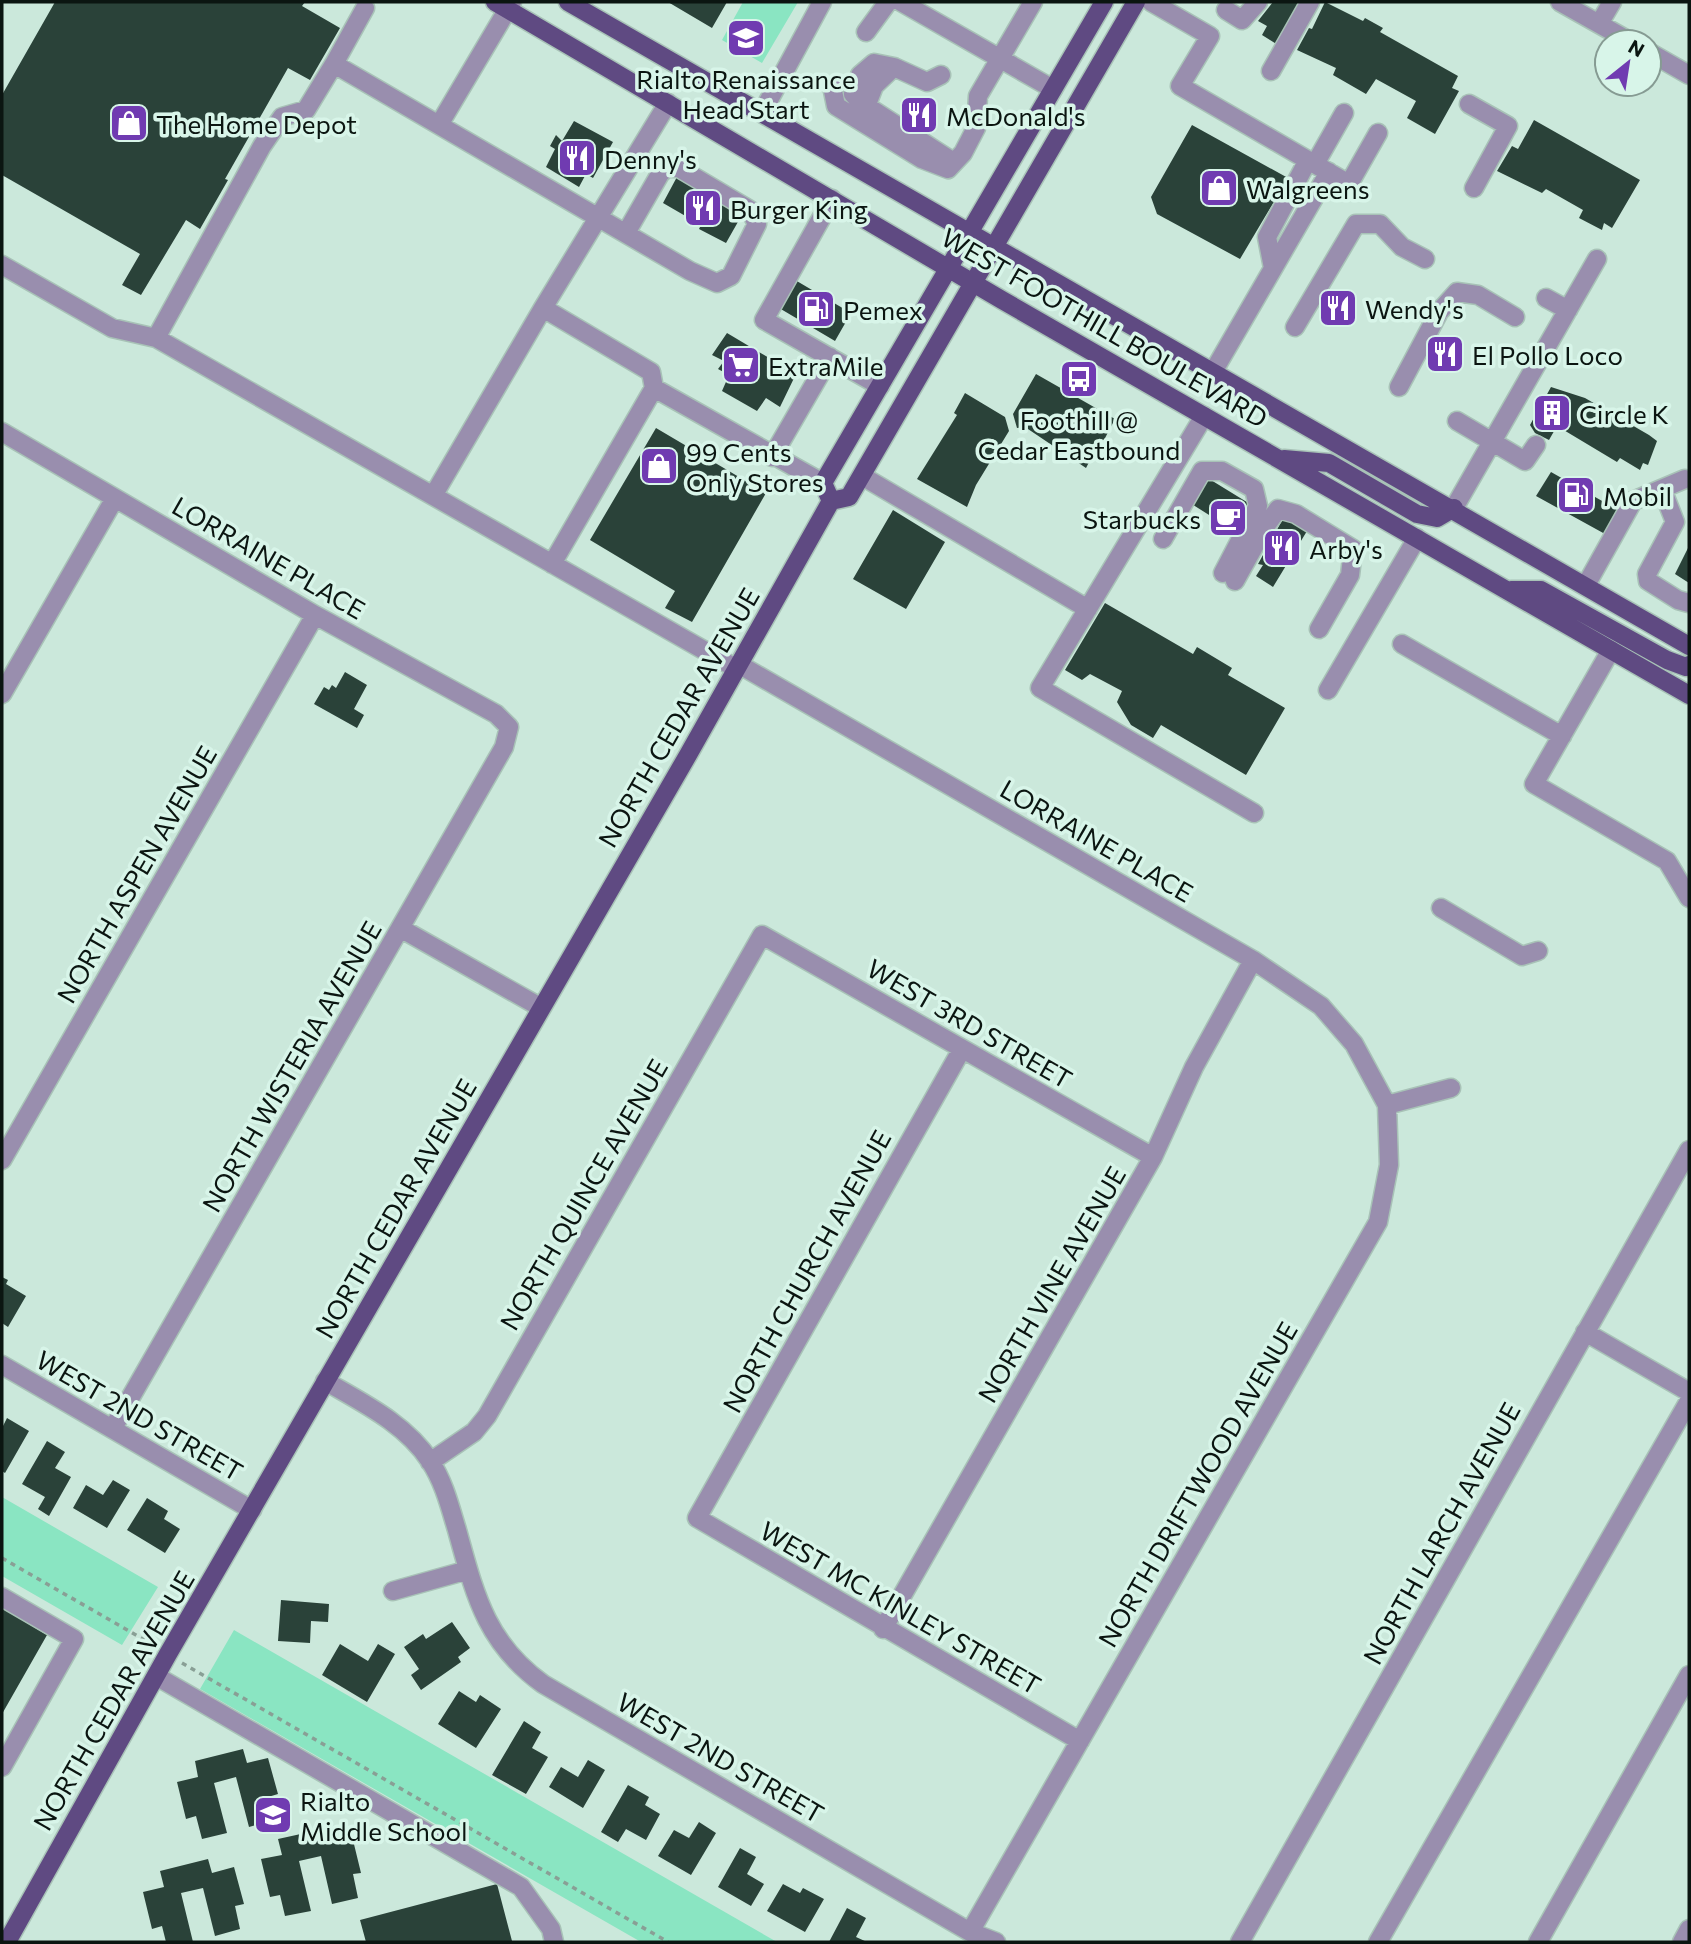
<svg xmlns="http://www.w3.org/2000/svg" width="1691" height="1944" viewBox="0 0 1691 1944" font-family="Commissioner,sans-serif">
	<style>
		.green { fill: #8ae5c2 }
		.building { fill: #2a4239 }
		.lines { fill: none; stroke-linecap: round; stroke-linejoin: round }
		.minor-casing { stroke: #a8c2b7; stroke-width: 21 }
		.major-casing { stroke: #a8c2b7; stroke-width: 21 }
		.path { stroke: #899f95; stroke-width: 3.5; stroke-dasharray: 5 5; stroke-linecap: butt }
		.minor { stroke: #998eae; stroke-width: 18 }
		.major { stroke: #5f4a82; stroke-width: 18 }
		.labels { text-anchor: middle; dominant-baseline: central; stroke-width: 7; stroke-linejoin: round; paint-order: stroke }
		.poi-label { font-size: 26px; fill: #0b1511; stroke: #d8f5e9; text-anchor: start }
		.street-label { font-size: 26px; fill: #0b1511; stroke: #d8f5e9 }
	</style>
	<rect width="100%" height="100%" fill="#cbe8db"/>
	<path class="green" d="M743 2H798L762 63 722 40Z
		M2 1497 158 1587 122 1645 2 1576Z
		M234 1630 777 1942H641L200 1689Z"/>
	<path class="building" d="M55 2H305L302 6 340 28 310 80 288 68 225 179 228 180 200 229 186 220 141 295 122 285 140 254 2 175V95Z
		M668 2H727L712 28Z
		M1273 2H1300L1294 11 1297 13 1278 45 1262 35 1267 26 1258 21Z
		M1325 2 1363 21 1365 18 1383 28 1380 32 1458 76 1452 88 1459 91 1435 134 1407 118 1416 101 1376 79 1366 94 1333 75 1336 68 1297 50 1309 28 1312 29Z
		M1534 120 1640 180 1612 228 1604 223 1602 230 1579 218 1583 210 1546 189 1542 193 1497 171 1512 146 1518 149Z
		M574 121 613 142 593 178 586 174 579 187 546 167 555 149 550 146 556 135 562 141Z
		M1192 125 1288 178 1240 259 1157 214 1151 197Z
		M678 175 743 213 726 243 699 229 701 225 663 203Z
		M790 277 851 313 835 341 774 305Z
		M727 333 796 374 780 407 766 398 757 411 722 391 729 375 718 369 724 361 712 355Z
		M1036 374 1115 419 1104 440 1101 439 1086 468 1025 427 1017 428 1013 414Z
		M1551 387 1585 398 1649 435 1657 441 1648 465 1643 463 1640 470 1620 458 1617 462 1557 426 1549 440 1535 433 1530 425Z
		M965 393 1005 417 1009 431 976 485 967 507 917 479 957 415 954 413Z
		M656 428 766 493 692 622 665 608 675 591 590 540Z
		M1551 472 1618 510 1605 534 1536 496Z
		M1206 477 1250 504 1236 532 1179 496Z
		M893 510 945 542 906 609 853 579Z
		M1284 517 1307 531 1273 587 1256 576 1263 565 1258 564Z
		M1689 546V583L1675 574Z
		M1105 603 1193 654 1197 647 1232 668 1228 675 1285 708 1246 775 1161 725 1153 738 1131 725 1117 702 1122 691 1090 674 1082 680 1065 670Z
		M345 672 367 685 354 709 364 715 357 728 314 704 324 687 329 690 332 685 336 688Z
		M2 1277 8 1280 6 1284 26 1296 8 1327 2 1323Z
		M7 1418 29 1431 5 1473 2 1471V1428Z
		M47 1441 65 1452 55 1468 71 1477 49 1516 38 1509 45 1497 22 1484Z
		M113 1480 130 1490 107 1528 73 1508 86 1485 103 1495Z
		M147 1498 168 1511 164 1519 180 1529 165 1553 127 1530Z
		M281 1600 329 1604 328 1622 311 1621 310 1643 278 1641Z
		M2 1608 47 1635 2 1714Z
		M452 1622 470 1648 458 1657 461 1662 421 1690 411 1675 419 1669 404 1647 423 1634 426 1639Z
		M340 1644 368 1661 378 1644 395 1654 367 1702 322 1675Z
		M459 1691 476 1702 480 1695 501 1709 476 1748 438 1724Z
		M524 1721 541 1732 532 1748 548 1757 526 1794 492 1775Z
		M243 1749 247 1763 268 1758 278 1794 268 1797 274 1820 249 1827 236 1777 214 1783 227 1833 202 1839 196 1816 186 1819 177 1782 198 1777 195 1761Z
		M588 1760 605 1770 583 1808 549 1787 561 1767 578 1777Z
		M628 1785 649 1797 645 1805 660 1814 646 1840 626 1829 618 1842 601 1832Z
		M699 1822 716 1833 691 1875 658 1856 674 1830 689 1838Z
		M328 1828 331 1840 352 1836 361 1873 353 1874 358 1898 332 1904 321 1856 299 1861 311 1911 285 1916 280 1895 270 1897 261 1859 282 1855 278 1839Z
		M740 1848 756 1857 747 1874 764 1884 751 1906 718 1887Z
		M208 1859 212 1873 234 1867 244 1904 235 1906 240 1929 215 1936 203 1888 181 1893 193 1942H166L162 1926 152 1929 143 1892 164 1887 160 1871Z
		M497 1884 512 1941 366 1942 360 1920Z
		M783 1884 800 1893 803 1888 824 1899 805 1932 767 1911Z
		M847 1908 866 1918 856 1937 867 1942H829Z"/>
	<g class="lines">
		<defs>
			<path id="minor" d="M901 2 1053 89
				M1151 2 1210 36 1180 86 1349 184 1378 133
				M1560 2 1631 42
				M1226 10 1242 20 1258 2
				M1599 24 1612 2
				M866 32 888 2
				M1649 52 1689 75
				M334 64 365 8
				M1271 71 1310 2
				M941 75 927 82 894 67 874 63 860 75 853 94 859 101 952 161
				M832 86 836 106 922 159 948 169 963 153 976 128 978 96 1033 2
				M1469 104 1508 126 1474 188
				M866 107 874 86 894 67
				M763 111 822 2
				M439 125 512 2
				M1315 164 1344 113
				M832 199 764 320 880 386
				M2 265 112 328 156 338 737 669
				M1273 268 1267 237 1308 160
				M1546 298 1568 310
				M543 308 651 372 654 388
				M1295 327 1356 224H1380L1402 247 1425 259
				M156 338 262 146 282 117 306 110 334 64 690 271 717 283 731 276 757 224 750 210 679 168H666L660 174 626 233
				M1213 372 1329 172
				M1399 387 1439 312 1457 292 1478 295 1515 317
				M1204 416 1040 688 1254 813
				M1457 421 1525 461 1536 445
				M2 432 315 615 496 714 509 727 504 747 113 1428
				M772 457 830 357
				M862 476 1088 609
				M1662 489 1675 522 1647 574 1648 581 1678 600 1689 603
				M433 496 543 308 668 103
				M1454 508 1597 259
				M1163 539 1202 471H1222L1254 489 1258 506 1223 573
				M552 564 654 388 823 483
				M1235 581 1265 527 1278 509 1296 514 1353 549 1350 575 1319 629
				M1586 585 1633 501 1685 479
				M1402 644 1562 736
				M1611 650 1534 784 1667 861 1689 898
				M740 665 1253 960 1321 1006 1354 1044 1387 1105 1389 1165 1378 1222 970 1932
				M1328 690 1417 538
				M2 694 115 498
				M1441 908 1522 956 1538 951
				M400 928 540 1007
				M962 1049 697 1518 1080 1741
				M1387 1105 1451 1088
				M2 1160 315 615
				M1585 1332 1689 1392
				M2 1365 252 1510
				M325 1381C363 1403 406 1424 430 1461 444 1482 450 1507 457 1530 475 1595 486 1643 543 1684L970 1932 996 1942
				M430 1462 474 1432 487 1416 762 935 1153 1157
				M393 1591 468 1570
				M2 1597 74 1639 2 1767
				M883 1629 1153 1157 1194 1067 1253 960
				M156 1676 521 1887 551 1929 554 1942
				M1240 1942 1689 1150
				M1378 1942 1689 1401
				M1538 1942 1689 1675
				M1682 1942 1689 1929"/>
			<path id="major" d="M495 2 1002 300 1689 695
				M568 2 1689 646
				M1284 459 1329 463 1417 514 1437 518 1454 508
				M831 501 823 483 1104 2
				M1511 590H1541L1667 660 1686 667 1689 665
				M7 1942 168 1654 688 755 831 501 849 497 1136 2"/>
		</defs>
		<use href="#minor" class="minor-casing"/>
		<use href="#major" class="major-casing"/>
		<path class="path" d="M2 1558 155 1646
			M182 1663 668 1942"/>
		<use href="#minor" class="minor"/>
		<use href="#major" class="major"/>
	</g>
	<defs>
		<symbol id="school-square" viewBox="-11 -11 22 22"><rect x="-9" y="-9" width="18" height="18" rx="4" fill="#703bb1" stroke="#d8f5e9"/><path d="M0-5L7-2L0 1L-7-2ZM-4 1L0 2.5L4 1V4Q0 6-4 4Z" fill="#fff"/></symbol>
		<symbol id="restaurant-square" viewBox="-11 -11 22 22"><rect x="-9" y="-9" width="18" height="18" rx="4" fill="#703bb1" stroke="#d8f5e9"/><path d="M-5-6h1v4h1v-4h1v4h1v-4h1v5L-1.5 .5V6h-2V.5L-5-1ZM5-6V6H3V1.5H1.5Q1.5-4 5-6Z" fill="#fff"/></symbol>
		<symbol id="shop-square" viewBox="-11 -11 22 22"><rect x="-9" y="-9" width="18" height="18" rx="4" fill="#703bb1" stroke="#d8f5e9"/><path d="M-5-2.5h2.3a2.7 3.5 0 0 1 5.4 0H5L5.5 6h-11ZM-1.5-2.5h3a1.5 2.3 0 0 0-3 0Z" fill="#fff"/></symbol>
		<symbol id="fuel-square" viewBox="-11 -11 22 22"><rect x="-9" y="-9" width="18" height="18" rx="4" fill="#703bb1" stroke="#d8f5e9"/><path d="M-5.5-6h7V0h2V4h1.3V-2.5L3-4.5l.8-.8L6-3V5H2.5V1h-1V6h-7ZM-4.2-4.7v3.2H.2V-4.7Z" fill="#fff"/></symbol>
		<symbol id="supermarket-square" viewBox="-11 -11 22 22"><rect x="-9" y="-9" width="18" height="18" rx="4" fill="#703bb1" stroke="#d8f5e9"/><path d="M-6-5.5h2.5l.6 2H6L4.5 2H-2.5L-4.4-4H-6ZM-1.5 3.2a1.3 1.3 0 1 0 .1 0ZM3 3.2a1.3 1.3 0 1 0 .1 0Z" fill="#fff"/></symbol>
		<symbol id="bus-square" viewBox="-11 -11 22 22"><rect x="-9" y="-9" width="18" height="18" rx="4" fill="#703bb1" stroke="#d8f5e9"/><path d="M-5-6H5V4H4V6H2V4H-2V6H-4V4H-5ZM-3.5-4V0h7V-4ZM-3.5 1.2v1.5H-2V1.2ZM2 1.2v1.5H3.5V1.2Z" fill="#fff"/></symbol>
		<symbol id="building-square" viewBox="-11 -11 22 22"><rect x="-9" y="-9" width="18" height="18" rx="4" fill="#703bb1" stroke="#d8f5e9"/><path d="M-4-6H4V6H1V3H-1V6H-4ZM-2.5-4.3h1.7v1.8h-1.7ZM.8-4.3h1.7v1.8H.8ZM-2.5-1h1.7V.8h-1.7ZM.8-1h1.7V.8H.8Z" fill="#fff"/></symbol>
		<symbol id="cafe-square" viewBox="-11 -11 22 22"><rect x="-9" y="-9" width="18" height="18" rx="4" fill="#703bb1" stroke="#d8f5e9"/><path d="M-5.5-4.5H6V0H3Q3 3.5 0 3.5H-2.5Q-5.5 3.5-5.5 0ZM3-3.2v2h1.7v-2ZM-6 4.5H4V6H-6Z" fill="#fff"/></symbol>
	</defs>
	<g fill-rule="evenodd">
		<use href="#school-square" x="724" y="16" width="44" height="44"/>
		<use href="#restaurant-square" x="897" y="93" width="44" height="44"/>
		<use href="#shop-square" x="107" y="101" width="44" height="44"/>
		<use href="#restaurant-square" x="555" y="136" width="44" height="44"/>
		<use href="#shop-square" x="1197" y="166" width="44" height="44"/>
		<use href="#restaurant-square" x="681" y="186" width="44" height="44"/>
		<use href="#restaurant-square" x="1316" y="286" width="44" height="44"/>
		<use href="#fuel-square" x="794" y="287" width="44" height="44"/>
		<use href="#restaurant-square" x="1423" y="332" width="44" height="44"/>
		<use href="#supermarket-square" x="719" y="343" width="44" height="44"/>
		<use href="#bus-square" x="1057" y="357" width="44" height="44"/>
		<use href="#building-square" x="1530" y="391" width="44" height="44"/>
		<use href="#shop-square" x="637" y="444" width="44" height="44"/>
		<use href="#fuel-square" x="1554" y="473" width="44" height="44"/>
		<use href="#cafe-square" x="1206" y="496" width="44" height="44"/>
		<use href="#restaurant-square" x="1260" y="526" width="44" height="44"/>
		<use href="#school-square" x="251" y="1793" width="44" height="44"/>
	</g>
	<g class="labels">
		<g class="poi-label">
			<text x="746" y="78" text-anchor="middle">Rialto Renaissance<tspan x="746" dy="30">Head Start</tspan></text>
			<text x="946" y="115">McDonald's</text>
			<text x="156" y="123">The Home Depot</text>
			<text x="604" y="158">Denny's</text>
			<text x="1246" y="188">Walgreens</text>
			<text x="730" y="208">Burger King</text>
			<text x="1365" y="308">Wendy's</text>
			<text x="843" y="309">Pemex</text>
			<text x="1472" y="354">El Pollo Loco</text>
			<text x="768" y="365">ExtraMile</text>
			<text x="1579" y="413">Circle K</text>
			<text x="1079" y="419" text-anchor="middle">Foothill @<tspan x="1079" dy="30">Cedar Eastbound</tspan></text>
			<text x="686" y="451">99 Cents<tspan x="686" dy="30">Only Stores</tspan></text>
			<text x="1603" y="495">Mobil</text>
			<text x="1201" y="518" text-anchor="end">Starbucks</text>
			<text x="1309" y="548">Arby's</text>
			<text x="300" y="1800">Rialto<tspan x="300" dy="30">Middle School</tspan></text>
		</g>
		<g class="street-label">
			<text transform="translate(1105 327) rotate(30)">WEST FOOTHILL BOULEVARD</text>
			<text transform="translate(269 557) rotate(30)">LORRAINE PLACE</text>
			<text transform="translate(678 717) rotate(-60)">NORTH CEDAR AVENUE</text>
			<text transform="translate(1097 840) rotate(30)">LORRAINE PLACE</text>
			<text transform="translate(136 874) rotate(-60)">NORTH ASPEN AVENUE</text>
			<text transform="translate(970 1023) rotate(30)">WEST 3RD STREET</text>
			<text transform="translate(291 1066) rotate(-60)">NORTH WISTERIA AVENUE</text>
			<text transform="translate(583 1194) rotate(-60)">NORTH QUINCE AVENUE</text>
			<text transform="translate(395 1208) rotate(-60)">NORTH CEDAR AVENUE</text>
			<text transform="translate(806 1271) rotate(-61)">NORTH CHURCH AVENUE</text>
			<text transform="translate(1051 1284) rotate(-60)">NORTH VINE AVENUE</text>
			<text transform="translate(140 1415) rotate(30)">WEST 2ND STREET</text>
			<text transform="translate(1197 1484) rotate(-60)">NORTH DRIFTWOOD AVENUE</text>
			<text transform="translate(1441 1533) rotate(-61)">NORTH LARCH AVENUE</text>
			<text transform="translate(901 1607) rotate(30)">WEST MC KINLEY STREET</text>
			<text transform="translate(113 1700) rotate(-60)">NORTH CEDAR AVENUE</text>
			<text transform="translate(721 1757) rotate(30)">WEST 2ND STREET</text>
		</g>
	</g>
	<rect width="1691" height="1944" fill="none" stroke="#0b1511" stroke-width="7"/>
	<g transform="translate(1628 63) rotate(30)"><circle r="33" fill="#d8f5e9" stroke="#869b93" stroke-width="2"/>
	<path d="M0-5L12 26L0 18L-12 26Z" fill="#703bb1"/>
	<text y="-10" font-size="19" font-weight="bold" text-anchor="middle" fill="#0b1511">N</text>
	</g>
</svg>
